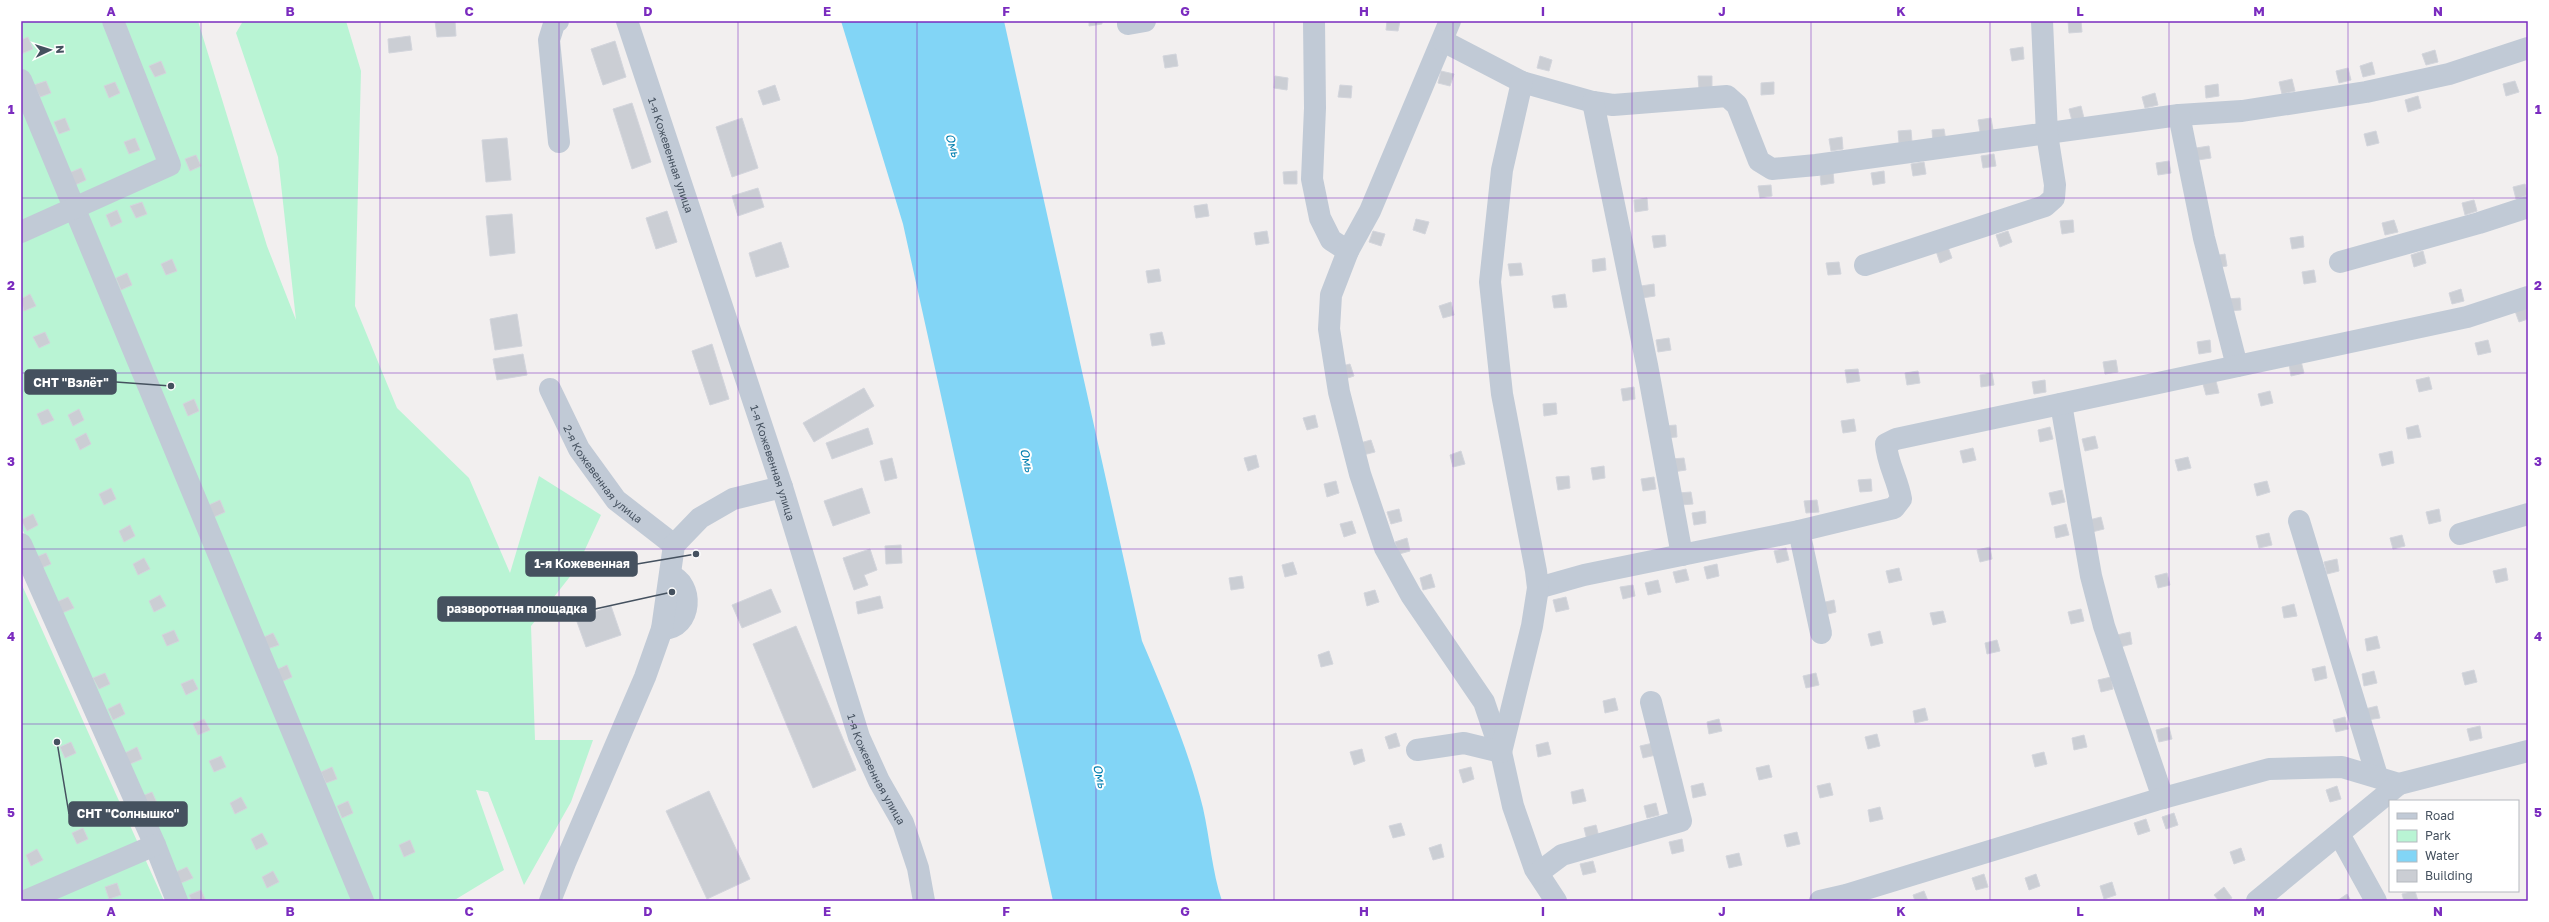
<svg xmlns="http://www.w3.org/2000/svg" width="2549" height="922" viewBox="0 0 2549 922" font-family="'Golos Text',sans-serif">
	<style>
		.green { fill: #b9f4d4 }
		.water { fill: #82d5f6 }
		.building { fill: #cbced4; stroke: #d3d5dc }
		.lines { fill: none; stroke-linecap: round; stroke-linejoin: round }
		.minor { stroke: #c1cad6; stroke-width: 22 }
		.grid { fill: none; stroke: #7b2cbf; stroke-width: 1; stroke-opacity: 0.55 }
		.labels { text-anchor: middle; dominant-baseline: central; stroke-width: 4; stroke-linejoin: round; paint-order: stroke }
		.street-label { font-size: 11px; fill: #45515f; stroke: #fff }
		.water-label { font-size: 12px; font-style: italic; fill: #017eaf; stroke: #fff }
		.leader { fill: none; stroke: #45515f; stroke-width: 1.5 }
		.callout-dot { fill: #45515f; stroke: #fff; stroke-width: 1.5 }
		.callout { fill: #45515f; stroke: #45515f; stroke-width: 1.5 }
		.callout-label { font-size: 12px; text-anchor: middle; font-weight: bold; fill: #fff }
		.neatline { fill: none; stroke: #7b2cbf; stroke-width: 1.5 }
		.grid-label { font-size: 13px; text-anchor: middle; font-weight: bold; fill: #7b2cbf }
	</style>
	<rect width="100%" height="100%" fill="#f2efef"/>
	<path class="green" d="M21 21H198L267 246 296 320 278 157 236 33 243 21H346L361 71 355 306 397 408 469 478 510 573 539 476 601 515 576 569 531 626 535 740H593L571 802 524 885 488 792 476 790 504 870 453 901H184L21 526Z
		M21 583 164 901H21Z"/>
	<path class="water" d="M841 21H1004L1142 641C1165 695 1189 751 1203 808 1210 839 1212 871 1222 901H1053L903 224Z"/>
	<path class="building" d="M435 21H455L456 36 437 37Z
		M1089 21H1102V24L1089 26Z
		M1387 21H1400L1398 31 1386 30Z
		M2068 21H2081L2082 32 2069 33Z
		M410 36 412 50 389 53 388 39Z
		M28 37 33 49 21 54V40Z
		M615 41 626 77 603 85 591 49Z
		M2023 47 2024 59 2012 61 2010 49Z
		M2435 50 2438 62 2426 65 2422 54Z
		M1176 54 1178 66 1165 68 1163 56Z
		M1540 56 1552 60 1549 71 1537 68Z
		M161 61 166 73 155 77 149 66Z
		M2372 62 2375 74 2363 77 2360 66Z
		M2348 68 2351 80 2339 83 2336 71Z
		M1441 71 1454 74 1450 86 1438 83Z
		M1275 76 1288 78 1287 90 1274 88Z
		M1698 76H1712V88L1699 89Z
		M2292 79 2295 91 2282 94 2279 82Z
		M46 81 51 93 40 97 34 85Z
		M2515 81 2519 92 2506 96 2503 84Z
		M115 82 120 93 109 98 104 86Z
		M1774 82V94L1761 95V83Z
		M2218 84 2219 96 2206 98 2205 86Z
		M775 85 780 100 763 105 758 91Z
		M1340 85 1352 86 1351 98 1338 97Z
		M2155 93 2158 105 2145 108 2142 97Z
		M2418 96 2421 108 2408 112 2405 100Z
		M632 103 651 162 632 169 613 109Z
		M2081 106 2084 118 2072 121 2069 109Z
		M65 118 70 130 59 134 54 122Z
		M742 118 758 168 732 177 716 127Z
		M1991 118 1993 130 1980 132 1978 120Z
		M1944 129 1946 141 1933 143 1932 130Z
		M1911 130 1912 142 1899 143 1898 131Z
		M2376 131 2379 143 2367 146 2364 134Z
		M1842 137 1843 149 1831 151 1829 139Z
		M135 138 140 150 129 154 124 142Z
		M507 138 511 180 486 182 482 140Z
		M2209 146 2211 158 2198 160 2196 148Z
		M1994 154 1996 166 1983 168 1981 156Z
		M196 155 201 166 190 171 185 159Z
		M2169 161 2171 173 2158 175 2156 163Z
		M1924 162 1926 174 1913 176 1911 164Z
		M81 168 86 180 75 185 69 173Z
		M1297 171V184H1284L1283 172Z
		M1833 171 1834 183 1821 185 1820 173Z
		M1884 171 1885 183 1873 185 1871 173Z
		M2525 184 2528 195 2516 199 2513 187Z
		M1771 185 1772 196 1760 198 1758 186Z
		M758 188 764 207 738 216 732 196Z
		M1647 198 1648 210 1635 212 1634 200Z
		M2474 200 2477 211 2465 215 2462 203Z
		M142 202 147 214 136 218 130 206Z
		M1207 204 1209 216 1196 218 1194 206Z
		M117 210 122 222 111 227 106 215Z
		M667 211 677 242 656 249 646 218Z
		M512 214 515 253 490 256 486 216Z
		M1416 219 1429 222 1425 234 1413 230Z
		M2073 220 2074 232 2062 234 2060 221Z
		M2394 220 2398 232 2385 235 2382 223Z
		M1267 231 1269 243 1256 245 1254 233Z
		M1373 231 1385 234 1381 246 1369 242Z
		M2008 231 2012 242 2000 247 1996 235Z
		M1665 235 1666 246 1654 248 1652 236Z
		M2303 236 2304 247 2292 249 2290 238Z
		M781 242 789 267 756 277 749 253Z
		M1948 247 1952 258 1940 263 1936 251Z
		M2423 251 2426 263 2414 267 2411 255Z
		M2225 254 2227 266 2214 268 2213 256Z
		M1605 258 1606 270 1593 272 1592 260Z
		M172 259 177 271 166 275 161 264Z
		M1839 262 1841 274 1828 275 1826 263Z
		M1521 263 1523 275 1510 276 1508 264Z
		M1159 269 1161 281 1148 283 1146 271Z
		M2314 270 2316 282 2304 284 2302 272Z
		M127 273 132 285 121 290 116 278Z
		M1654 284 1655 296 1642 298 1641 286Z
		M2461 289 2464 301 2452 304 2449 293Z
		M30 294 36 306 24 311 21 299Z
		M1565 294 1567 307 1554 308 1552 296Z
		M2240 298 2241 310 2229 311 2227 299Z
		M1451 302 1454 315 1443 318 1439 306Z
		M2527 306 2528 319 2519 322 2515 311Z
		M517 314 522 346 495 350 490 319Z
		M45 332 50 343 39 348 33 337Z
		M1162 332 1165 344 1152 346 1150 334Z
		M1669 338 1671 350 1658 352 1656 340Z
		M2210 340 2211 352 2199 354 2197 342Z
		M2488 340 2491 352 2478 355 2475 343Z
		M712 344 729 399 710 405 692 351Z
		M523 354 527 375 497 380 493 359Z
		M2116 360 2118 372 2105 374 2103 362Z
		M2301 361 2304 373 2291 376 2289 364Z
		M1350 364 1354 376 1342 380 1338 367Z
		M1858 369 1860 381 1847 383 1845 370Z
		M64 370 69 381 57 387 52 376Z
		M1918 371 1920 383 1907 385 1905 373Z
		M1992 373 1994 385 1981 387 1980 375Z
		M2429 377 2432 389 2419 392 2416 380Z
		M2045 380 2046 392 2034 394 2032 382Z
		M2216 381 2219 393 2206 395 2203 384Z
		M1634 387 1635 399 1623 401 1621 389Z
		M864 388 874 406 814 442 803 423Z
		M2270 391 2273 403 2261 406 2258 394Z
		M194 399 199 411 188 416 183 404Z
		M1556 403 1557 414 1544 416 1543 404Z
		M48 409 54 420 42 425 37 414Z
		M79 409 84 420 73 426 68 415Z
		M1315 415 1318 427 1307 430 1303 418Z
		M1854 419 1856 431 1843 433 1841 421Z
		M1676 425 1677 437 1665 438 1663 426Z
		M2418 425 2421 437 2408 439 2406 428Z
		M2050 427 2053 439 2040 442 2038 430Z
		M868 428 873 444 832 459 826 443Z
		M86 433 91 444 80 450 75 439Z
		M2095 436 2098 448 2085 451 2082 439Z
		M1371 440 1375 452 1363 455 1360 443Z
		M1973 448 1976 460 1963 463 1960 451Z
		M1461 451 1465 464 1453 467 1450 455Z
		M2392 451 2394 463 2382 466 2379 454Z
		M1256 455 1259 467 1248 471 1244 458Z
		M2188 457 2191 468 2178 471 2175 460Z
		M892 458 897 478 885 481 880 461Z
		M1684 458 1686 470 1673 472 1671 459Z
		M1604 466 1605 478 1593 480 1591 468Z
		M1569 476 1570 488 1558 490 1556 477Z
		M1654 477 1656 489 1643 491 1641 479Z
		M1871 479 1872 491 1860 492 1858 480Z
		M1336 481 1339 493 1327 497 1324 484Z
		M2267 481 2270 492 2257 496 2254 484Z
		M111 488 116 499 104 505 99 494Z
		M862 488 870 513 833 526 824 501Z
		M2062 490 2065 502 2052 505 2049 493Z
		M1691 492 1693 504 1680 505 1678 493Z
		M220 500 225 512 214 517 209 505Z
		M1817 500 1819 512 1806 513 1804 501Z
		M1399 509 1402 521 1391 524 1387 512Z
		M2439 509 2441 521 2429 524 2426 512Z
		M1705 511 1706 523 1694 525 1692 513Z
		M33 514 38 525 27 531 21 520Z
		M2101 517 2104 529 2092 532 2089 520Z
		M1352 521 1356 533 1344 537 1340 524Z
		M2066 524 2069 535 2056 538 2054 527Z
		M130 525 135 536 124 542 119 531Z
		M2269 533 2272 545 2259 548 2256 536Z
		M2402 535 2405 546 2393 549 2390 538Z
		M1407 538 1410 551 1399 554 1395 542Z
		M901 545 902 563 886 564 885 546Z
		M1990 547 1992 559 1980 562 1977 550Z
		M1786 548 1789 560 1777 563 1774 551Z
		M870 549 877 570 864 575 868 585 854 590 843 558Z
		M46 553 51 564 39 569 34 558Z
		M144 558 150 569 138 575 133 564Z
		M2337 559 2339 571 2327 574 2324 562Z
		M1293 562 1297 574 1285 577 1282 565Z
		M1717 564 1719 576 1707 579 1704 567Z
		M1899 568 1902 580 1889 583 1886 571Z
		M2506 568 2508 580 2496 583 2493 571Z
		M1686 569 1689 580 1676 583 1673 572Z
		M2167 573 2170 585 2158 588 2155 576Z
		M1431 574 1435 587 1423 590 1420 578Z
		M1242 576 1244 588 1231 590 1229 578Z
		M1658 580 1661 592 1648 595 1645 583Z
		M1633 585 1635 596 1623 599 1620 587Z
		M771 589 781 612 742 628 732 605Z
		M1375 590 1379 602 1367 606 1364 593Z
		M160 595 166 606 154 612 149 601Z
		M880 596 883 608 858 614 856 602Z
		M68 597 74 608 62 613 57 602Z
		M1566 597 1569 609 1556 612 1553 600Z
		M1834 600 1836 612 1824 615 1821 603Z
		M2294 604 2297 616 2284 618 2282 607Z
		M611 606 621 635 586 647 576 619Z
		M2081 609 2084 621 2071 624 2068 612Z
		M1943 611 1946 622 1933 625 1930 613Z
		M796 626 856 770 813 788 753 644Z
		M174 630 179 641 167 646 162 635Z
		M1880 631 1883 643 1871 646 1868 634Z
		M2130 632 2132 644 2120 647 2117 635Z
		M273 633 279 645 267 649 262 638Z
		M2377 636 2380 648 2367 651 2365 639Z
		M1997 640 2000 651 1987 654 1985 643Z
		M1329 651 1333 664 1321 667 1318 655Z
		M287 665 292 677 281 682 276 670Z
		M2325 666 2327 678 2315 681 2312 669Z
		M2474 670 2477 682 2465 685 2462 673Z
		M2374 671 2377 683 2364 686 2362 674Z
		M105 673 110 684 99 689 93 678Z
		M1816 673 1819 685 1806 688 1803 676Z
		M2111 677 2113 689 2101 692 2098 680Z
		M193 679 198 689 186 695 181 684Z
		M1615 698 1618 710 1605 713 1603 701Z
		M120 703 125 714 113 720 108 709Z
		M2377 706 2380 718 2367 720 2365 709Z
		M1925 708 1928 720 1915 723 1913 711Z
		M2345 717 2348 729 2336 732 2333 720Z
		M204 719 210 730 198 735 193 724Z
		M1719 719 1722 731 1709 734 1707 722Z
		M2480 726 2482 738 2470 741 2467 729Z
		M2169 727 2172 739 2159 742 2156 730Z
		M1396 733 1400 746 1389 749 1385 737Z
		M1877 734 1880 746 1868 749 1865 737Z
		M2084 735 2087 747 2074 750 2072 738Z
		M71 742 76 753 65 758 60 747Z
		M1548 742 1551 754 1538 757 1536 745Z
		M1653 743 1656 755 1643 758 1640 746Z
		M137 747 142 759 130 764 125 753Z
		M1362 749 1365 761 1354 765 1350 752Z
		M2044 752 2047 764 2035 767 2032 755Z
		M221 756 226 767 214 772 209 761Z
		M1769 765 1772 777 1759 780 1756 768Z
		M332 767 337 779 326 783 321 772Z
		M1471 767 1474 779 1463 783 1459 770Z
		M1703 783 1706 795 1693 798 1691 786Z
		M1830 783 1833 795 1820 798 1817 786Z
		M2337 786 2341 799 2330 802 2326 790Z
		M1583 789 1586 801 1573 804 1571 792Z
		M709 791 750 879 707 899 666 811Z
		M152 792 157 803 145 808 140 797Z
		M241 797 247 808 235 814 230 803Z
		M348 801 353 813 342 818 337 806Z
		M1656 803 1659 815 1647 818 1644 806Z
		M1880 807 1883 819 1870 822 1868 810Z
		M2174 813 2178 825 2166 829 2162 817Z
		M2146 819 2150 831 2138 835 2134 823Z
		M1401 823 1405 835 1393 838 1389 826Z
		M1596 825 1599 837 1587 840 1584 828Z
		M83 828 88 839 77 844 72 833Z
		M1797 832 1800 844 1787 847 1784 835Z
		M262 833 268 844 256 850 251 839Z
		M1682 839 1684 851 1672 854 1669 842Z
		M410 840 415 852 404 857 399 845Z
		M1441 844 1444 857 1433 860 1429 848Z
		M2241 848 2245 860 2234 864 2230 852Z
		M37 849 43 860 31 866 26 855Z
		M1739 853 1742 865 1729 868 1726 856Z
		M1593 861 1596 872 1583 875 1580 864Z
		M187 867 193 878 181 883 176 872Z
		M273 871 279 882 267 888 262 877Z
		M1984 874 1988 887 1976 890 1972 878Z
		M2036 874 2040 886 2029 890 2025 878Z
		M2112 882 2116 895 2104 899 2100 886Z
		M117 883 121 895 109 899 105 887Z
		M2224 887 2232 898 2227 901H2219L2214 895Z
		M201 890 206 901H192L189 895Z
		M1924 891 1928 901H1915L1913 895Z
		M2415 891 2418 901H2404L2402 894Z
		M2347 894 2351 901H2337Z"/>
	<g class="lines">
		<g class="minor">
			<path d="M558 21 554 24 549 40 559 142"/>
			<path id="s1" d="M627 21 782 487 859 737 879 781 903 823 918 868 924 901"/>
			<path d="M1314 21 1315 108 1312 179 1320 218 1331 240 1348 251"/>
			<path d="M1450 21 1370 211 1348 251 1331 295 1329 329 1339 392 1360 474 1385 548 1411 595 1484 702 1501 752 1513 806 1535 869 1556 901"/>
			<path d="M1128 24 1145 21"/>
			<path d="M1443 41 1522 82 1593 102 1613 105 1727 96 1737 105 1759 161 1772 169 1816 165 2179 115 2242 111 2366 92 2449 74 2528 48"/>
			<path d="M21 80 363 901"/>
			<path d="M1593 102 1647 365 1682 555"/>
			<path d="M2179 115 2204 238 2237 366"/>
			<path d="M21 232 170 165 113 21"/>
			<path d="M2340 262 2479 223 2528 207"/>
			<path d="M1865 265 2045 206 2054 198 2055 185 2047 134 2042 21"/>
			<path id="s2" d="M550 389 579 449 616 500 674 545"/>
			<path d="M2061 404 2091 576 2104 626 2163 798"/>
			<path d="M2299 521 2377 776"/>
			<path d="M1799 531 1821 633"/>
			<path d="M2460 534 2528 514"/>
			<path d="M21 544 155 845 177 901"/>
			<path d="M1538 588 1584 575 1799 531 1894 508 1901 499C1898 480 1887 463 1886 444L1896 439 2467 317 2528 297"/>
			<path d="M662 629C693 629 694 582 670 576"/>
			<path d="M1417 750 1464 743 1501 752 1532 626 1538 588 1536 571 1502 394 1490 282 1502 170 1522 82"/>
			<path d="M2339 834 2376 901"/>
			<path d="M1538 873 1562 855 1681 821 1651 702"/>
			<path d="M25 901 155 845"/>
			<path d="M550 901 565 863 645 677 662 629 674 545 700 518 733 499 782 487"/>
			<path d="M1820 901 1846 895 2156 800 2269 769 2342 767 2399 784 2528 751"/>
			<path d="M2257 901 2399 784"/>
		</g>
	</g>
	<path class="grid" d="M201 21V901M380 21V901M559 21V901M738 21V901M917 21V901M1096 21V901M1274 21V901M1453 21V901M1632 21V901M1811 21V901M1990 21V901M2169 21V901M2348 21V901M21 198H2528M21 373H2528M21 549H2528M21 724H2528"/>
	<g class="labels">
		<g class="street-label">
			<text stroke="none"><textPath href="#s1" startOffset="141">1-я Кожевенная улица</textPath></text>
			<text stroke="none"><textPath href="#s1" startOffset="465">1-я Кожевенная улица</textPath></text>
			<text stroke="none"><textPath href="#s2" startOffset="101">2-я Кожевенная улица</textPath></text>
			<text stroke="none"><textPath href="#s1" startOffset="789">1-я Кожевенная улица</textPath></text>
		</g>
		<g class="water-label">
			<text transform="translate(953 145) rotate(73)">Омь</text>
			<text transform="translate(1027 460) rotate(77)">Омь</text>
			<text transform="translate(1100 776) rotate(77)">Омь</text>
		</g>
	</g>
	<path class="leader" d="M171 386L116 382M696 554L637 564M672 592L595 609M57 742L69 814"/>
	<g class="callout-dot">
		<circle cx="171" cy="386" r="4"/>
		<circle cx="696" cy="554" r="4"/>
		<circle cx="672" cy="592" r="4"/>
		<circle cx="57" cy="742" r="4"/>
	</g>
	<g class="callout">
		<rect x="25" y="370" width="91" height="24" rx="4"/>
		<rect x="526" y="552" width="111" height="24" rx="4"/>
		<rect x="438" y="597" width="157" height="24" rx="4"/>
		<rect x="69" y="802" width="118" height="24" rx="4"/>
	</g>
	<g class="callout-label">
		<text x="71" y="387">СНТ "Взлёт"</text>
		<text x="582" y="568">1-я Кожевенная</text>
		<text x="517" y="613">разворотная площадка</text>
		<text x="128" y="818">СНТ "Солнышко"</text>
	</g>
	<rect width="2549" height="922" fill="none" stroke="#ffffff" stroke-width="44"/>
	<rect x="2389" y="800" width="130" height="92" fill="#ffffff" stroke="#b5b9bf"/>
	<rect x="2397" y="813" width="20" height="6" fill="#c1cad6" stroke="#b5b9bf"/>
	<text x="2425" y="820" font-size="12" fill="#45515f">Road</text>
	<rect x="2397" y="830" width="20" height="12" fill="#b9f4d4" stroke="#b5b9bf"/>
	<text x="2425" y="840" font-size="12" fill="#45515f">Park</text>
	<rect x="2397" y="850" width="20" height="12" fill="#82d5f6" stroke="#b5b9bf"/>
	<text x="2425" y="860" font-size="12" fill="#45515f">Water</text>
	<rect x="2397" y="870" width="20" height="12" fill="#cbced4" stroke="#b5b9bf"/>
	<text x="2425" y="880" font-size="12" fill="#45515f">Building</text>
	<g transform="translate(50 50) rotate(86)" stroke="#ffffff" stroke-width="3" paint-order="stroke">
	<path d="M0-3L7 15L0 10L-7 15Z" fill="#45515f"/>
	<text y="-6" font-size="11" font-weight="bold" text-anchor="middle" fill="#45515f">N</text>
	</g>
	<rect x="22" y="22" width="2505" height="878" class="neatline"/>
	<g class="grid-label">
		<text x="111" y="16">A</text>
		<text x="290" y="16">B</text>
		<text x="469" y="16">C</text>
		<text x="648" y="16">D</text>
		<text x="827" y="16">E</text>
		<text x="1006" y="16">F</text>
		<text x="1185" y="16">G</text>
		<text x="1364" y="16">H</text>
		<text x="1543" y="16">I</text>
		<text x="1722" y="16">J</text>
		<text x="1901" y="16">K</text>
		<text x="2080" y="16">L</text>
		<text x="2259" y="16">M</text>
		<text x="2438" y="16">N</text>
		<text x="11" y="114">1</text>
		<text x="2538" y="114">1</text>
		<text x="11" y="290">2</text>
		<text x="2538" y="290">2</text>
		<text x="11" y="466">3</text>
		<text x="2538" y="466">3</text>
		<text x="11" y="641">4</text>
		<text x="2538" y="641">4</text>
		<text x="11" y="817">5</text>
		<text x="2538" y="817">5</text>
		<text x="111" y="916">A</text>
		<text x="290" y="916">B</text>
		<text x="469" y="916">C</text>
		<text x="648" y="916">D</text>
		<text x="827" y="916">E</text>
		<text x="1006" y="916">F</text>
		<text x="1185" y="916">G</text>
		<text x="1364" y="916">H</text>
		<text x="1543" y="916">I</text>
		<text x="1722" y="916">J</text>
		<text x="1901" y="916">K</text>
		<text x="2080" y="916">L</text>
		<text x="2259" y="916">M</text>
		<text x="2438" y="916">N</text>
	</g>
</svg>
